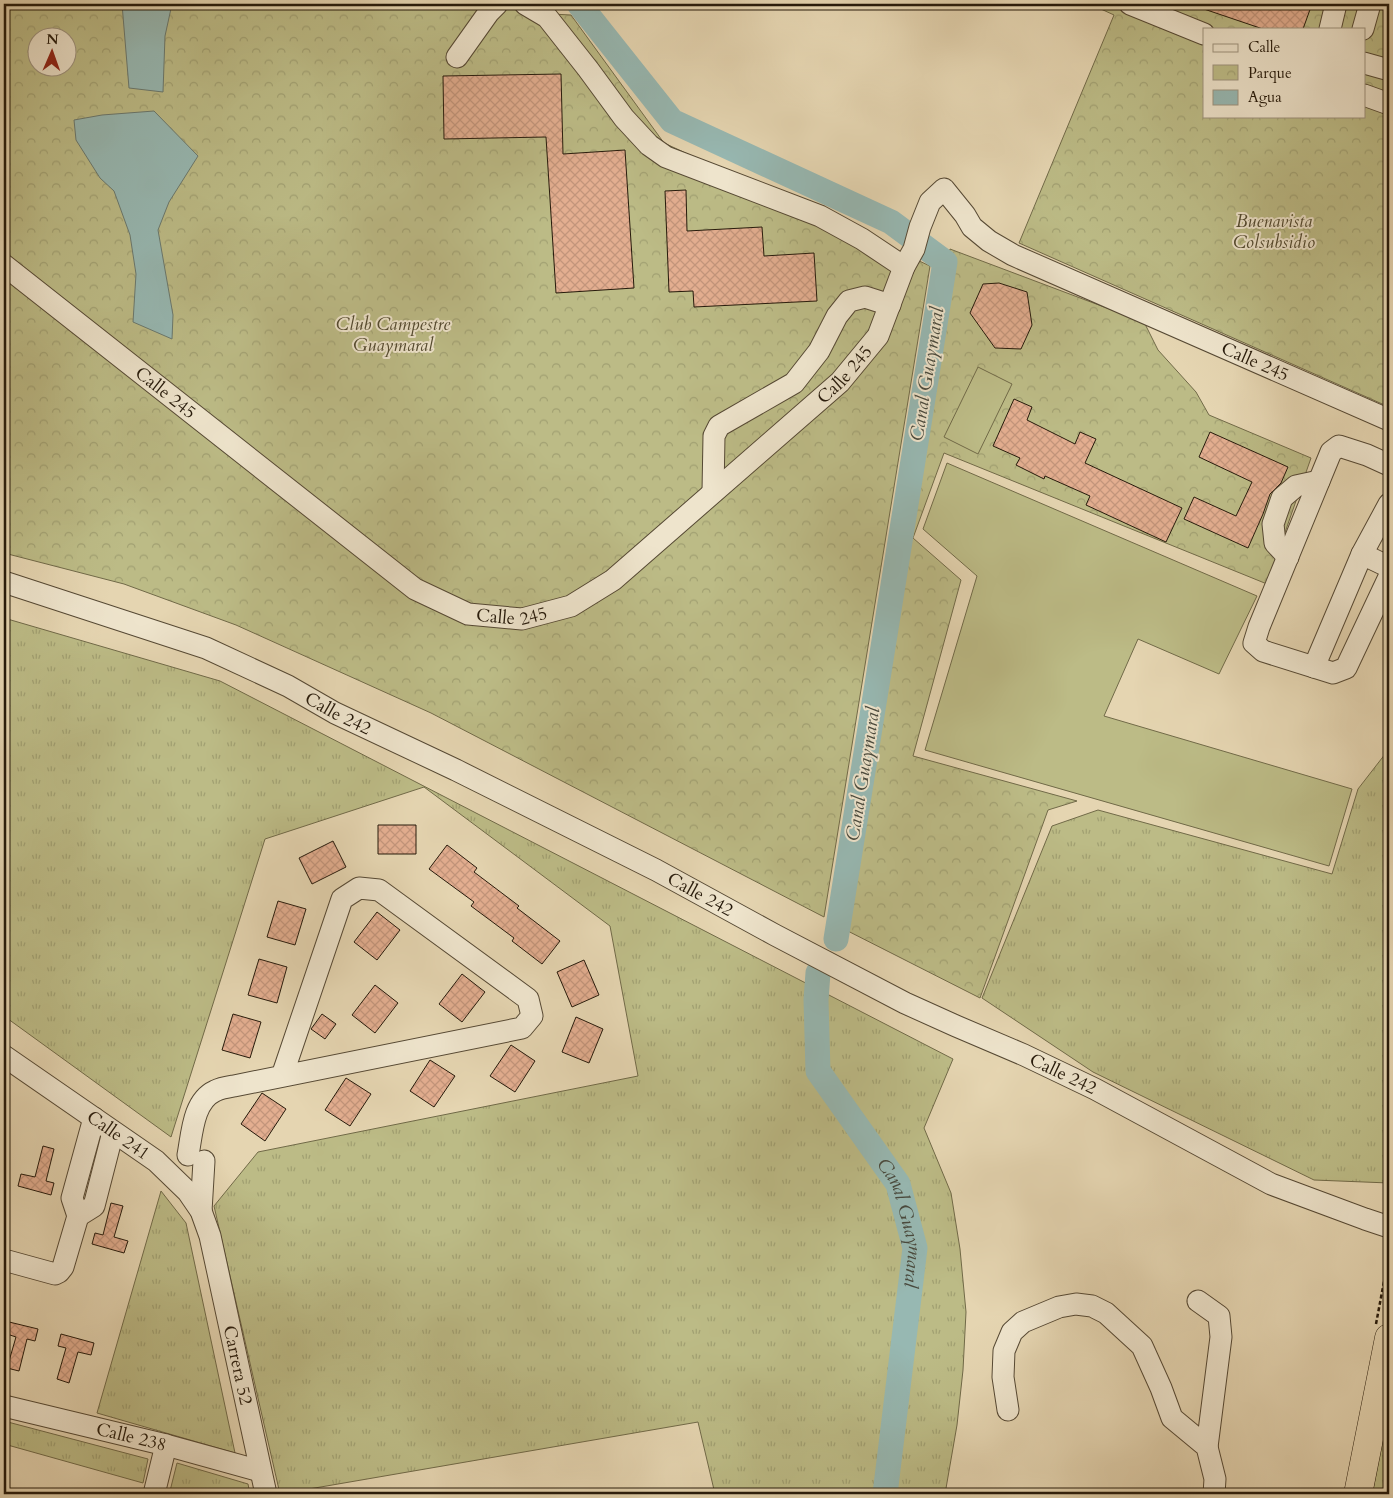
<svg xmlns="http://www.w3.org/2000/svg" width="1393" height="1498" viewBox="0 0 1393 1498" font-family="Cardo,serif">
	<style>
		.grass { fill: url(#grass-tufts); stroke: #716a48 }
		.park { fill: url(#park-crowns); stroke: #716a48; fill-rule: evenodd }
		.pitch { fill: #bcbb86; stroke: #716a48 }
		.water { fill: #97b8b2; stroke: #6a796f }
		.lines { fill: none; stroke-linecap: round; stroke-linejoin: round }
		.river { stroke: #97b8b2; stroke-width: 25 }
		.building { fill: url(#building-cross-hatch); stroke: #261a0b }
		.minor-casing { stroke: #564934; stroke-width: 23 }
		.highway-casing { stroke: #261a0b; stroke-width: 29 }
		.path { stroke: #261a0b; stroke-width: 2.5; stroke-dasharray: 4 2.5; stroke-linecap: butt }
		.minor { stroke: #eee4cc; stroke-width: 21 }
		.highway { stroke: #e5d5b1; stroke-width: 28 }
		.labels { text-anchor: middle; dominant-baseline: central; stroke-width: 4; stroke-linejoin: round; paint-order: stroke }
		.park-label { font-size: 18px; font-style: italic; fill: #534a30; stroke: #eee4cc }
		.street-label { font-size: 18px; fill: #261a0b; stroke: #eee4cc }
		.water-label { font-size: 19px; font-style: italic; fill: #48493d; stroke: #eee4cc }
	</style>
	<defs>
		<pattern id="grass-tufts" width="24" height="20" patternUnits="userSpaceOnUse" patternTransform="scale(1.25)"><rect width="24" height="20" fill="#bcbb86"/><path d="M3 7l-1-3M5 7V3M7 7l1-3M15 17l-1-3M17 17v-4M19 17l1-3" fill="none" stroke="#a1a072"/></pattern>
		<pattern id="park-crowns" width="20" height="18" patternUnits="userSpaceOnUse" patternTransform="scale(1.25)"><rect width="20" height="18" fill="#bcbb86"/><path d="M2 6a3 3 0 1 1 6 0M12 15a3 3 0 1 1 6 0" fill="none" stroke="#a1a072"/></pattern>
		<pattern id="building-cross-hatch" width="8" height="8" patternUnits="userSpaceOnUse" patternTransform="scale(1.25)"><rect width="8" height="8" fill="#e3ae90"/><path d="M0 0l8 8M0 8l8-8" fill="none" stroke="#c3957b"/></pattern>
	</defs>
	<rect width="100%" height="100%" fill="#e5d5b1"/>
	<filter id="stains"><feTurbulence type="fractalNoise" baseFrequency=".004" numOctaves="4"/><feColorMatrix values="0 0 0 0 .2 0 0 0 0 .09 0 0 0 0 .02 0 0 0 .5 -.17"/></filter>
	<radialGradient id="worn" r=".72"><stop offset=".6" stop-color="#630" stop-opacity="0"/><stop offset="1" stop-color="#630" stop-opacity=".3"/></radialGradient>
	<path class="grass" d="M4 618 220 681 953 1059 924 1128 951 1193 960 1249 966 1312 963 1370 957 1425 945 1494H715L698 1422 280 1494 214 1206 258 1152 638 1076 610 926 424 787 265 839 171 1137 4 1016Z
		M1389 749V1183L1314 1180 1093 1072 982 998 1052 826 1098 810 1332 874 1358 789Z
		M161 1191 186 1223 235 1453 97 1413Z
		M1389 1407V1494H1372Z
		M4 1421 148 1459 143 1483 4 1444Z
		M177 1463 248 1484 250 1494H182L170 1491Z"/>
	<path class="park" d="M4 4H546L551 14 571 15 664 143 930 266 824 917 431 713 236 625 124 584 4 553ZM38 38H68V68H38Z
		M1090 4H1389V407L1019 243 1114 15ZM1204 29H1364V116H1204Z
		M950 249 1144 322 1158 350 1196 392 1209 415 1311 458 1267 584 944 453 913 538 961 580 913 756 1077 801 1048 810 980 998 832 923Z"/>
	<path class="pitch" d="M978 367 1012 384 978 454 944 437Z
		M947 463 1257 596 1219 674 1138 639 1104 716 1352 789 1329 866 925 750 977 576 923 529Z"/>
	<path class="water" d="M122 4H172L165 36 163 92 129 88Z
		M154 111 198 156 169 202 158 230 173 315 172 339 133 322 136 274 130 235 114 191 100 178 76 140 74 120 102 115Z"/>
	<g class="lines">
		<g class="river">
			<path d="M579 4 672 121 891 222 945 262 836 939"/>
			<path id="s1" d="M818 973 816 1000 818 1071 898 1184 915 1248 885 1494"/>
		</g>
	</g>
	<path class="building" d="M1196 4H1312L1303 29H1263L1195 6Z
		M561 74 563 154 625 150 634 288 556 293 546 137 444 139 443 76Z
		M686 190 687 231 762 227 764 256 814 253 817 301 694 307 693 291 669 292 665 191Z
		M999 283 1027 292 1032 325 1021 349 995 348 970 313 983 284Z
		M1014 399 1032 407 1027 420 1075 444 1080 432 1096 439 1085 463 1182 508 1166 542 1086 505 1090 496 1045 476 1044 479 1016 465 1020 458 993 446Z
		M1210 432 1288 467 1281 483 1270 494 1263 514 1248 548 1184 519 1194 497 1236 516 1252 482 1199 457Z
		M378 825H416V854H378Z
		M333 841 346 867 312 884 299 858Z
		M447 845 477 868 474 872 519 906 517 908 560 941 542 964 512 941 514 938 471 906 474 902 429 869Z
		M278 901 306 909 295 945 267 937Z
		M377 912 400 930 377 960 354 942Z
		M259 959 287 967 277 1003 248 995Z
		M584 960 599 995 572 1007 557 972Z
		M462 974 485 992 462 1022 439 1004Z
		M375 985 398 1003 375 1033 352 1015Z
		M233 1014 261 1022 250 1058 222 1050Z
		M322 1014 336 1024 325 1039 311 1029Z
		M576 1017 603 1029 589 1063 562 1052Z
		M511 1045 535 1061 515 1092 490 1076Z
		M430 1060 455 1076 434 1107 410 1091Z
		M346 1078 371 1094 350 1126 325 1110Z
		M262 1093 286 1109 265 1141 241 1124Z
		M43 1146 54 1149 46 1181 54 1183 51 1195 18 1186 21 1174 35 1177Z
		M111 1203 123 1206 114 1237 128 1241 124 1253 92 1244 95 1233 103 1235Z
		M5 1321 38 1329 35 1341 27 1339 19 1371 7 1368 16 1337 4 1333Z
		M61 1334 94 1343 91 1355 78 1352 69 1383 57 1379 66 1348 58 1346Z"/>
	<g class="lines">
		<defs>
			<g id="minor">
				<path d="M525 4 547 17 588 69 624 118 649 145 666 157 820 216 862 239 904 267"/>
				<path d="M1130 4 1204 34"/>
				<path d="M1330 29 1336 4"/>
				<path d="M1363 29 1370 4"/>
				<path d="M457 57 489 12 497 4"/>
				<path d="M1364 63 1389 70"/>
				<path d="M1364 95 1389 104"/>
				<path id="s2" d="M4 265 415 589 468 614 522 619 571 606 613 580 840 382 878 336 904 267 914 249 920 227 930 202 944 189 965 215 972 227 989 241 1013 255 1389 420"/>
				<path d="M1389 465 1367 455 1339 446 1331 452 1259 627 1254 643 1263 651 1333 673 1346 668 1389 577"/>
				<path d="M713 492 714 436 719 426 794 383 819 351 837 316 849 301 865 297 890 305"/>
				<path d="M1362 554 1389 567"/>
				<path d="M1288 557 1275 543 1273 524 1282 498 1296 486 1319 481"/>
				<path id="s3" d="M4 582 206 648 288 686 335 713 456 770 656 870 775 935 905 1003 956 1026 1024 1055 1095 1089 1271 1184 1365 1219 1389 1227"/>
				<path d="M1314 667 1362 554 1389 504"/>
				<path id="s4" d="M4 1056 156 1161 188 1192 201 1211 210 1236 266 1494"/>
				<path d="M188 1155C192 1134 193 1101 215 1091 221 1088 228 1087 234 1086L522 1028 532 1016 528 999 379 890 359 888 342 899 282 1076"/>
				<path d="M201 1211 204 1161"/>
				<path d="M78 1216 94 1206 113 1132"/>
				<path d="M4 1260 55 1274 59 1272 63 1267 78 1216 72 1198 94 1118"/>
				<path d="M1198 1301 1219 1316 1221 1337 1207 1447"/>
				<path id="s5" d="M4 1406 166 1445 260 1471"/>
				<path d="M1008 1410 1003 1377 1004 1351 1012 1332 1023 1322 1059 1307 1076 1304 1092 1306 1106 1313 1142 1346 1161 1388 1172 1418 1207 1447 1215 1479 1214 1494"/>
				<path d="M154 1494 166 1445"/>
			</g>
			<path id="highway" d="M1358 1494 1389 1338"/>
		</defs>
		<use href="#minor" class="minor-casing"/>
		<use href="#highway" class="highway-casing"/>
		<path class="path" d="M1376 1324 1389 1255"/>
		<use href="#minor" class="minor"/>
		<use href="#highway" class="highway"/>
	</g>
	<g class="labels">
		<g class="park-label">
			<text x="1274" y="221">Buenavista<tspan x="1274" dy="21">Colsubsidio</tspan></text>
			<text x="393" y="324">Club Campestre<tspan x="393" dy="21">Guaymaral</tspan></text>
		</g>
		<g class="street-label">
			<text stroke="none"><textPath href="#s2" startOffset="1622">Calle 245</textPath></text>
			<text stroke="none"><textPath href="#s2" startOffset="1046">Calle 245</textPath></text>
			<text stroke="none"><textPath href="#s2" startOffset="206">Calle 245</textPath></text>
			<text stroke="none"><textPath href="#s2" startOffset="626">Calle 245</textPath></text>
			<text stroke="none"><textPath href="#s3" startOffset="360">Calle 242</textPath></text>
			<text stroke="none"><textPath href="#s3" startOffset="765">Calle 242</textPath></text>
			<text stroke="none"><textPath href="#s3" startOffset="1170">Calle 242</textPath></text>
			<text stroke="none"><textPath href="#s4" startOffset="139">Calle 241</textPath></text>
			<text stroke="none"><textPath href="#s4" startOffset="411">Carrera 52</textPath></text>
			<text stroke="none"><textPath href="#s5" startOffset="131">Calle 238</textPath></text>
		</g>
		<g class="water-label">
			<text transform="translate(927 374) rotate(-81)">Canal Guaymaral</text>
			<text transform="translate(863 774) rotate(-81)">Canal Guaymaral</text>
			<text stroke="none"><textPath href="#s1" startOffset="275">Canal Guaymaral</textPath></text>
		</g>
	</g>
	<rect width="1393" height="1498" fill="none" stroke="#e5d5b1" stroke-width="20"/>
	<rect x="5" y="5" width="1383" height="1488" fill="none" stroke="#261a0b" stroke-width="2.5"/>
	<rect x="10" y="10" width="1373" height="1478" fill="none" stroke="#261a0b"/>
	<rect x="1203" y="28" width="162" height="90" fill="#eee4cc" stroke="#9e937f"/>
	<rect x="1213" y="44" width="25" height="8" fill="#eee4cc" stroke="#9e937f"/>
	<text x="1248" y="52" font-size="15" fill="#261a0b">Calle</text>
	<rect x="1213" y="65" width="25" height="15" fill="url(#park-crowns)" stroke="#9e937f"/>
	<text x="1248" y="78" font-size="15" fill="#261a0b">Parque</text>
	<rect x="1213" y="90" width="25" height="15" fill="#97b8b2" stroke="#9e937f"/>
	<text x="1248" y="102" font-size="15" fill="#261a0b">Agua</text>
	<g transform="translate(52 52) rotate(2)"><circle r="24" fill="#eee4cc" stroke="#9e937f"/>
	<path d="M0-4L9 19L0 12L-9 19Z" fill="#8f2418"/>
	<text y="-8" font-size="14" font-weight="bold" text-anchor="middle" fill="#261a0b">N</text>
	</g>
	<rect width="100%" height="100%" filter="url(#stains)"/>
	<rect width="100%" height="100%" fill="url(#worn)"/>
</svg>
